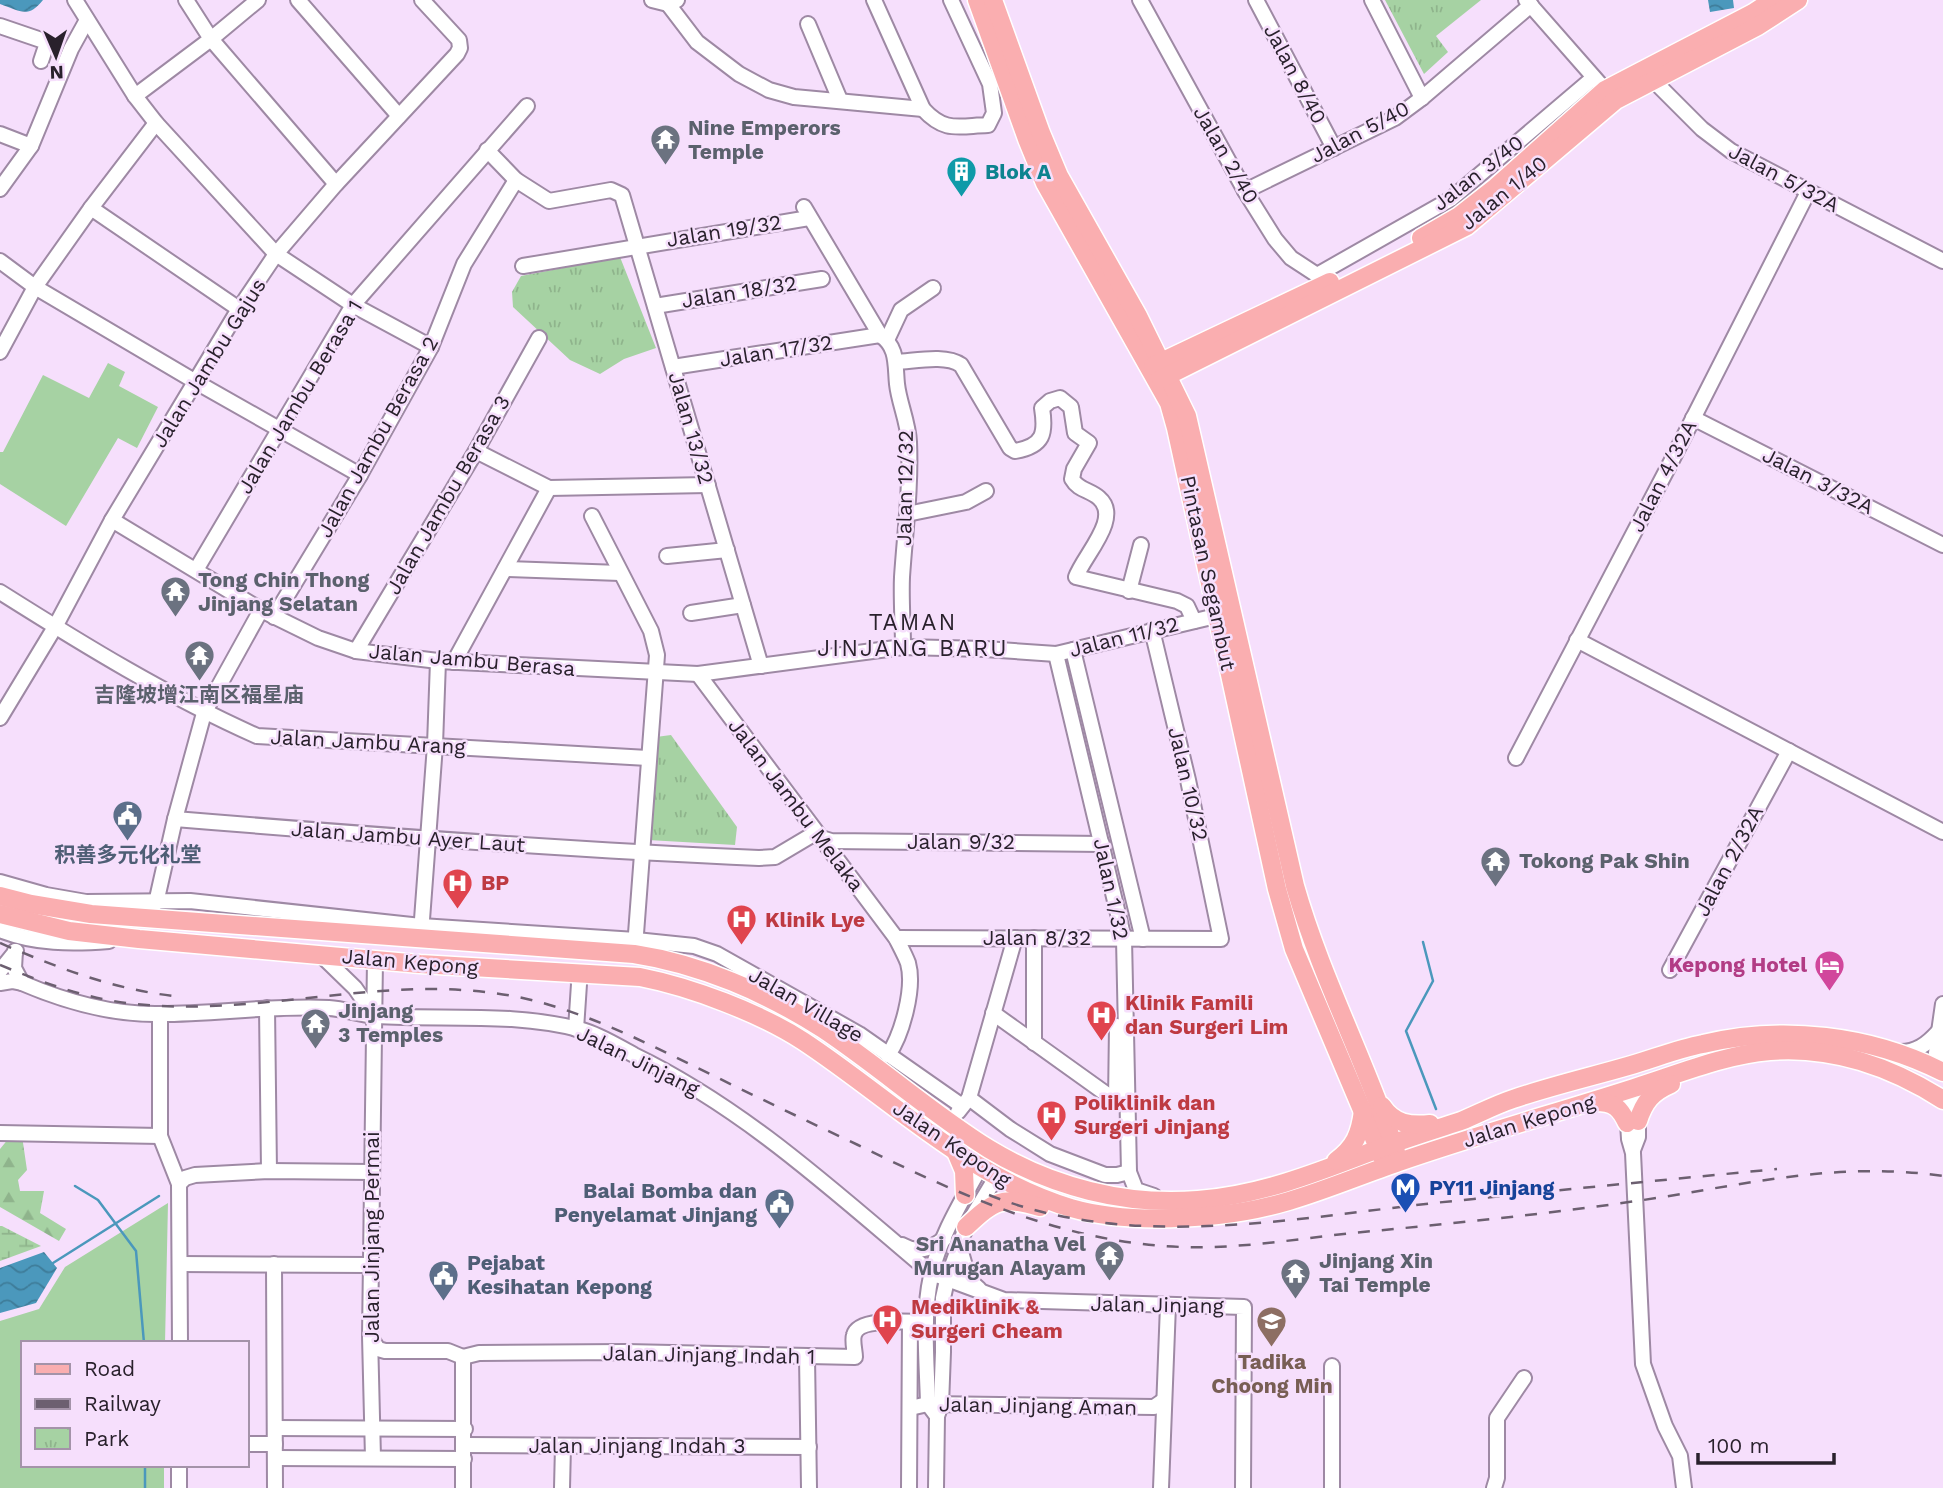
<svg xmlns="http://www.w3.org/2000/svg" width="1943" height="1488" viewBox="0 0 1943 1488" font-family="'Work Sans','Noto Sans SC',sans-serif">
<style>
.grass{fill:#a6d2a3}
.forest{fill:url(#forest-firs)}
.wetland{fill:url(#wetland-marsh)}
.park{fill:url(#park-tufts)}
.water{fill:url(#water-waves)}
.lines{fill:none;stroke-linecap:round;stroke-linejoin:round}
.stream{stroke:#4b98bc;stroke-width:2.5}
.minor-casing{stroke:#9e89a4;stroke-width:18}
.major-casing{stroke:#fff;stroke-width:21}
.minor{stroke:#fff;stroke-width:14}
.major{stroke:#faaeb0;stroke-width:18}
.rail{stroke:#6c5f70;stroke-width:2.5;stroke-dasharray:12 12;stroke-linecap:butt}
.labels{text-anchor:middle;stroke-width:5;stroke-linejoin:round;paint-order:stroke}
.street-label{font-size:21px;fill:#29212c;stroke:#f6dffc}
.worship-label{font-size:21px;font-weight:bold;fill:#5b616d;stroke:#f6dffc;text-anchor:start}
.culture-label{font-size:21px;font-weight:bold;fill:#0d838f;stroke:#f6dffc;text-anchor:start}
.service-label{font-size:21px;font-weight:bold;fill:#4e5e75;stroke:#f6dffc}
.health-label{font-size:21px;font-weight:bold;fill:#be3a42;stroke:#f6dffc;text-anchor:start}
.hotel-label{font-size:21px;font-weight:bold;fill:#b23c85;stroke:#f6dffc;text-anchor:end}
.transit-label{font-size:21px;font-weight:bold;fill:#164399;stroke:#f6dffc;text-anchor:start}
.education-label{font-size:21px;font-weight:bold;fill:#785e54;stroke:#f6dffc}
.neighbourhood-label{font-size:23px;letter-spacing:2px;fill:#29212c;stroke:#f6dffc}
</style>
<defs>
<pattern id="forest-firs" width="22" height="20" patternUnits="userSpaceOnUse" patternTransform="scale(1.75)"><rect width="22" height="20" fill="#a6d2a3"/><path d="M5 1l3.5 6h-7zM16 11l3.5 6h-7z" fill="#8fb48c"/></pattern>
<pattern id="wetland-marsh" width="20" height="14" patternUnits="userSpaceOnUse" patternTransform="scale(1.75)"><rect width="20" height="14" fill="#a6d2a3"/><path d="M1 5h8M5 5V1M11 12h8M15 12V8" fill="none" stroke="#8fb48c"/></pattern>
<pattern id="park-tufts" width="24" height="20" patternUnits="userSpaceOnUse" patternTransform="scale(1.75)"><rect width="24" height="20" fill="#a6d2a3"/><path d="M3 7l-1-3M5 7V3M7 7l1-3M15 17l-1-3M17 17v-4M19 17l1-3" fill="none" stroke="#8fb48c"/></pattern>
<pattern id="water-waves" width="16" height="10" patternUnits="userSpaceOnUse" patternTransform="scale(1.75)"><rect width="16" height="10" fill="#4b98bc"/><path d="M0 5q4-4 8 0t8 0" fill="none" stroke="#3e7c99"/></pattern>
</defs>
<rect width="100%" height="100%" fill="#f6dffc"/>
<!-- grass -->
<g class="grass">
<polygon points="108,363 125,372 119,386 158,407 137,448 118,438 66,526 0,484 0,452 3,452 43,375 89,398"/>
<polygon points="168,1203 165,1343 23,1343 23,1465 164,1465 164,1488 0,1488 0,1321 39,1309 65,1267"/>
</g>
<!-- forest -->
<polygon class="forest" points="22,1136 27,1170 18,1180 20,1191 44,1191 40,1213 66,1229 59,1241 0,1207 0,1149 9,1138"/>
<!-- wetland -->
<polygon class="wetland" points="0,1226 2,1226 41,1246 0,1261"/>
<!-- park -->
<g class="park">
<polygon points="1385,0 1481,0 1436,36 1448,52 1424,74"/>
<polygon points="620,257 656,348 624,359 600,374 570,360 513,307 512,292 521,276"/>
<polygon points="671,735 737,827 735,845 648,840 656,737"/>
</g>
<!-- water -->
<g class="water">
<path d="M0,0h43c-15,19 -23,11 -43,4z"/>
<polygon points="1708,0 1733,0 1734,8 1710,12"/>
<polygon points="44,1252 57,1268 36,1303 0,1313 0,1268"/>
</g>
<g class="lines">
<!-- stream -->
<g class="stream">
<polyline points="1423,942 1433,981 1406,1031 1436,1109"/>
<polyline points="75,1186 98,1200 136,1251 144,1343"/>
<polyline points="53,1263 159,1196"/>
<polyline points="145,1465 145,1488"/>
</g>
<defs>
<g id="minor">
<polyline points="75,0 135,96 156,123 276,254 353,305 431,347"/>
<polyline points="186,0 211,39 336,184"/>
<polyline points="298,0 399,116"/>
<polyline points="652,0 668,4 677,0"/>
<path d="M874,0l49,109c22,24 35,17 65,16l6,-12 -4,-29 -39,-84"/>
<polyline points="1140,0 1245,191 1275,239 1291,258 1317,275 1328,294"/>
<polyline points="1256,0 1334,148"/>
<polyline points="1372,0 1422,98"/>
<polyline points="1526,0 1599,83"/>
<polyline points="668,4 697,42 739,74 769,90 794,97 923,109"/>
<polyline points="808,24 840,100"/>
<polyline points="0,26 44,41 46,46 41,61"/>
<polyline points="1648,75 1702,129 1731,151 1943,261"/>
<polyline points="135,96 211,39 258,0"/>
<polyline points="0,134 31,146"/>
<polyline points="487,150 516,180 549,201 611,190 622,195 761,666"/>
<polyline points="0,189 31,146 71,49 87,20"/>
<polyline points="1245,191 1395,118 1422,98 1531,5"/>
<path d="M804,207l76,128c18,12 15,30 17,49 2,19 11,37 12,58 2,45 -4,90 -7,135 -1,23 1,47 1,70"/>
<polyline points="91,208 239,309"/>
<polyline points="0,261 35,287 196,382 360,475"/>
<polyline points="523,266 809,218"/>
<polyline points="1317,275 1451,199 1593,78"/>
<polyline points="655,306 822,279"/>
<polyline points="887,340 901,310 933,288"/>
<polyline points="0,352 35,287 91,208 156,123"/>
<path d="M897,362c18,-1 49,-8 64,3l49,83 5,3c29,-5 31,-18 27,-43l8,-7 10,-3 11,9 4,26 14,10 -15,26 -2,10c6,11 18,11 27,19 23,20 -15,57 -23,79l101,24 10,5 7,15"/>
<polyline points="673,367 880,335"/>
<polyline points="1693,418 1943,545"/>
<polyline points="476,451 549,488 708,485"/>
<polyline points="907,514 966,502 986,491"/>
<polyline points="592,516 651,631 657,655 635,947"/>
<polyline points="112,520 261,610 318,638 356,651 438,661 698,674 903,647 985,649 1056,654 1216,616"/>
<polyline points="667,556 727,550"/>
<polyline points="505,569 620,573"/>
<polyline points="196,570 353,305 527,106"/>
<polyline points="1129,591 1141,545"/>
<path d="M0,592c84,53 167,104 257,144l391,22"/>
<polyline points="691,613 743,605"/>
<polyline points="274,617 360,475 431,347 464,264 516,180"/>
<polyline points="1577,640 1943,832"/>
<polyline points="1073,650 1143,939"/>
<polyline points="356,651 476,451 539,338"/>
<polyline points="1056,654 1124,939 1129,1172 1136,1190 1154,1196"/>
<polyline points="454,662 549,488"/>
<path d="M698,674l198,264c4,8 9,17 12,25 7,25 -6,72 -20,92"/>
<polyline points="0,718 55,627 112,520 239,309 276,254 336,184 457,54 460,48 459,40 422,0"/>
<polyline points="1516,758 1672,460 1808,192"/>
<path d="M175,819c194,16 389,31 584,39l16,-1 37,-22 19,6 271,3"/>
<polyline points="0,882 46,895 86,902 190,901 421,926 636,940 694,946 717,954 859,1034 962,1106"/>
<polyline points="156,903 175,819 204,713 261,610"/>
<path d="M0,930c35,14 72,14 109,11"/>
<polyline points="421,933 435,745 438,661"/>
<polyline points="896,938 1221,939 1188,780 1152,630"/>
<polyline points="1034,938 1034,1043"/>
<polyline points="320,954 355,988 373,1014"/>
<polyline points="1670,970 1789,751"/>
<polyline points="0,971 16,951"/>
<polyline points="571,973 578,977 579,984 576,1029"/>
<polyline points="0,983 12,981 22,983 14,968 15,951"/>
<path d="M22,983c42,18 92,32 138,31 57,0 113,-9 169,-6 16,1 32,7 47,8 68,4 139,-4 206,14 18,5 35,16 52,25 112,54 203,139 297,218l73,27 240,7 -1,181"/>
<polyline points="1943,1004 1936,1053 1943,1069"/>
<polyline points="267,1008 269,1171"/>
<polyline points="993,1013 1116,1101 1121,1102"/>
<polyline points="160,1014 160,1136 179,1184 180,1343"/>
<path d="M1898,1052c18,1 29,-8 40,-20"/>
<polyline points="1626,1091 1629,1139 1633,1153 1643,1364 1665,1426 1680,1456 1684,1488"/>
<polyline points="969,1098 1010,1129 1050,1154 1105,1175 1117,1175 1129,1172"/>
<polyline points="1116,1101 1117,1026"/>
<polyline points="958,1112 969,1098 1015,938"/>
<polyline points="0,1133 160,1136"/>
<polyline points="1633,1150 1638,1137 1638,1087"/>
<polyline points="179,1184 185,1178 195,1175 269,1171 372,1172"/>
<path d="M902,1245c15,9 28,4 42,-6"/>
<polyline points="959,1245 969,1280 979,1289"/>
<polyline points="180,1264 371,1265"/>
<polyline points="274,1264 275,1488"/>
<polyline points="371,1338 378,1349 385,1351 448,1351 463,1357"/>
<path d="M463,1357l16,-4 147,-1 229,5c0,-6 -3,-16 -1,-22 4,-18 57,-13 72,-13"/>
<polyline points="463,1357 463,1488"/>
<polyline points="807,1357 809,1488"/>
<polyline points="1332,1366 1332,1488"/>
<polyline points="910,1408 928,1404 1154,1407 1164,1400"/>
<path d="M937,1416l-9,-12c-1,-42 -6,-87 3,-128 10,-46 38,-86 59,-127"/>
<polyline points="275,1428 465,1429"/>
<polyline points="247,1444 275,1444"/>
<polyline points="465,1445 809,1447"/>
<polyline points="275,1458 464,1459"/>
<polyline points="373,1458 370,1336 375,960"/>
<polyline points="179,1465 179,1488"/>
<polyline points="562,1488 563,1446"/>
<polyline points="909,1488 910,1322"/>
<polyline points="936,1488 937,1416 941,1405 943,1352 943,1298 947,1280 966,1227 1007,1159"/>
<polyline points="1161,1488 1168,1305"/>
<polyline points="1494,1488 1497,1478 1497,1418 1524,1378"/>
</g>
<g id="major">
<polyline points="977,0 1027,139 1045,183 1169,403 1176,428 1277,889 1294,949 1382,1157"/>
<path d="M993,0l48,133 18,43 79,140 49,100 108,470c26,91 71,176 101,266"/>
<polyline points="1421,238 1459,216 1496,187 1605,90 1753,13 1773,0"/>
<polyline points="1153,366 1330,282"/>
<polyline points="1161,379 1467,226 1616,100 1758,26 1798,0"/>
<path d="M0,896l31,8 60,10 543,40c66,10 133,39 189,75 57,38 108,84 166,120 63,38 136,57 209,51 65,-5 123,-29 183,-52 26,-10 53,-18 80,-27 17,-7 34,-16 52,-22 38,-13 77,-22 115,-33 25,-7 49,-17 75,-22 80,-19 167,-9 240,28"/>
<path d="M0,914l69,17 70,8 281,25 220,13c51,10 120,36 163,64 88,58 165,136 268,167 45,13 99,12 147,7 69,-7 117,-31 181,-53 78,-27 157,-49 235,-74 45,-14 89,-33 136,-37 62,-5 122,16 173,49"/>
<path d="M1596,1102c18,0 24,6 31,21"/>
<path d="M1382,1106c12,18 28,20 48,18"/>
<path d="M1638,1121c6,-19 14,-29 33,-37"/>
<polyline points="956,1152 964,1171 965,1195"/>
<path d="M1336,1161c19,-14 24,-27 27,-50"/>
<path d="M966,1227c29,-27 35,-31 74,-20"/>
</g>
</defs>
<!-- minor casing -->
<use href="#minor" class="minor-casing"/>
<!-- major casing -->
<use href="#major" class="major-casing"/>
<!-- minor -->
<use href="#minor" class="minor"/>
<!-- major -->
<use href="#major" class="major"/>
<!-- rail -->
<g class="rail">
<path d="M0,943c60,26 118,48 183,54"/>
<path d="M0,965c44,18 87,34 135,39 131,14 261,-35 392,-5 65,15 125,47 185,76 49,24 97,47 146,70 104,51 207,98 324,102 57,2 114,-8 171,-14 103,-10 207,-20 310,-36 97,-16 182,-35 280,-21"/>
<path d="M989,1195c141,56 300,24 445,8 115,-12 229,-23 343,-34"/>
</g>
</g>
<!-- icons -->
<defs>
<symbol id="temple-pin" viewBox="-11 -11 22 30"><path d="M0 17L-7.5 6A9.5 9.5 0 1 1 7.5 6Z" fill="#6b7280" stroke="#f6dffc"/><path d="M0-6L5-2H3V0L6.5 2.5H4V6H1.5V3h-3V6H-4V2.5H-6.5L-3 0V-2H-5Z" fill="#fff"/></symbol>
<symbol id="building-pin" viewBox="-11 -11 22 30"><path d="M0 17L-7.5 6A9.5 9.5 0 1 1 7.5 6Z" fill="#0f9aa8" stroke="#f6dffc"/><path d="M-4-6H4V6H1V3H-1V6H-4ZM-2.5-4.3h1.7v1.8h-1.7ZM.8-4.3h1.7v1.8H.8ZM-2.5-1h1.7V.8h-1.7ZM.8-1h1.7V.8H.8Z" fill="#fff"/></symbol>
<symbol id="civic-pin" viewBox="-11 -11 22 30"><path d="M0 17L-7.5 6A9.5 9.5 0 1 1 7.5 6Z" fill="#5c6f8a" stroke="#f6dffc"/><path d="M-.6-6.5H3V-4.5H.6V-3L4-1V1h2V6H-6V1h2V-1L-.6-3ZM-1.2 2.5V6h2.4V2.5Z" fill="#fff"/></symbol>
<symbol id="hospital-pin" viewBox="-11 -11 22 30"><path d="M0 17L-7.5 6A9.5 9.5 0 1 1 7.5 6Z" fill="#e0444e" stroke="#f6dffc"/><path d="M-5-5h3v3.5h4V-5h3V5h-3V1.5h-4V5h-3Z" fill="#fff"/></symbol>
<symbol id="hotel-pin" viewBox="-11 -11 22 30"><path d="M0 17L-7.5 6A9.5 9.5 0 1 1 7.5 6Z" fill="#d1479c" stroke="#f6dffc"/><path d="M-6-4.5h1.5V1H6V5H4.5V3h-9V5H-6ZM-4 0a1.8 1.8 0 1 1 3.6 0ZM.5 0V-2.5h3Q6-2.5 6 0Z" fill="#fff"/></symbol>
<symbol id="metro-pin" viewBox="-11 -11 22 30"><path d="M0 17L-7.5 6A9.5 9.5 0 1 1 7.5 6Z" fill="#1a4fb4" stroke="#f6dffc"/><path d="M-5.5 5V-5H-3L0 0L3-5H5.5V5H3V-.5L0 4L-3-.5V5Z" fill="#fff"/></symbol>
<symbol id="school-pin" viewBox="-11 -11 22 30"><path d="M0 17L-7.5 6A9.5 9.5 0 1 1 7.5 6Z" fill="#8d6e63" stroke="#f6dffc"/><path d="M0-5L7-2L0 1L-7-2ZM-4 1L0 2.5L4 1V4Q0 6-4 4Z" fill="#fff"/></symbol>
</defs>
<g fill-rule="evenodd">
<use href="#temple-pin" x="648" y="122" width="35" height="47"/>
<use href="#building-pin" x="944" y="154" width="35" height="47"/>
<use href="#temple-pin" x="158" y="574" width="35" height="47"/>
<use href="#temple-pin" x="182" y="638" width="35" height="47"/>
<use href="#civic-pin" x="110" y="798" width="35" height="47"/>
<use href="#temple-pin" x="1478" y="844" width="35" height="47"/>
<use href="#hospital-pin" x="440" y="866" width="35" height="47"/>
<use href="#hospital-pin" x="724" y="902" width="35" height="47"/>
<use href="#hotel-pin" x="1812" y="948" width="35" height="47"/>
<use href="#hospital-pin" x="1084" y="998" width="35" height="47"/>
<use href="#temple-pin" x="298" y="1006" width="35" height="47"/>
<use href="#hospital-pin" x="1034" y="1098" width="35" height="47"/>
<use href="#metro-pin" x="1388" y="1170" width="35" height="47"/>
<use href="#civic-pin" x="762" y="1186" width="35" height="47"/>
<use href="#temple-pin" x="1092" y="1238" width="35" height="47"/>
<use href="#temple-pin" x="1278" y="1256" width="35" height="47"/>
<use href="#civic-pin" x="426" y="1258" width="35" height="47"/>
<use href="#hospital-pin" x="870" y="1302" width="35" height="47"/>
<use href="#school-pin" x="1254" y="1304" width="35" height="47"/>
</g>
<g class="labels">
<!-- street labels -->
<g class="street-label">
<text transform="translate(1295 74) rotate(62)" y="7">Jalan 8/40</text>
<text transform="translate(1360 132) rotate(-28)" y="7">Jalan 5/40</text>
<text transform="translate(1226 155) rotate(60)" y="7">Jalan 2/40</text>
<text transform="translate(1478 173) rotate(-38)" y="7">Jalan 3/40</text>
<text transform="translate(1784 178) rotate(28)" y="7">Jalan 5/32A</text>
<text transform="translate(1504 193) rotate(-39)" y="7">Jalan 1/40</text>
<text transform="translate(724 231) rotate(-9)" y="7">Jalan 19/32</text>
<text transform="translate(739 292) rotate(-9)" y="7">Jalan 18/32</text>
<text transform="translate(776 351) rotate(-9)" y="7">Jalan 17/32</text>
<text transform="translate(209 363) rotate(-58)" y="7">Jalan Jambu Gajus</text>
<text transform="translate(300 397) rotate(-59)" y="7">Jalan Jambu Berasa 1</text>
<text transform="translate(691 428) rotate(74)" y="7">Jalan 13/32</text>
<text transform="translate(378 437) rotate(-61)" y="7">Jalan Jambu Berasa 2</text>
<text transform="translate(1663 476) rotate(-63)" y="7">Jalan 4/32A</text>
<text transform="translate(1818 481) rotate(27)" y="7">Jalan 3/32A</text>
<text transform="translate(905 488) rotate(-89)" y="7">Jalan 12/32</text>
<text transform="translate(448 495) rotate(-60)" y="7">Jalan Jambu Berasa 3</text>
<text transform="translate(1208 573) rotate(78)" y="7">Pintasan Segambut</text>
<text transform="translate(1124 637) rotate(-14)" y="7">Jalan 11/32</text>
<text transform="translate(472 660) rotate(5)" y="7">Jalan Jambu Berasa</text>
<text transform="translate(368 742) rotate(3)" y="7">Jalan Jambu Arang</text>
<text transform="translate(1188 784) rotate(77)" y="7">Jalan 10/32</text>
<text transform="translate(796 805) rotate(53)" y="7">Jalan Jambu Melaka</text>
<text transform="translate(408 837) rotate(4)" y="7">Jalan Jambu Ayer Laut</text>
<text x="961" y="849">Jalan 9/32</text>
<text transform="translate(1729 861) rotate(-62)" y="7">Jalan 2/32A</text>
<text transform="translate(1111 889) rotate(78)" y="7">Jalan 1/32</text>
<text x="1037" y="945">Jalan 8/32</text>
<text transform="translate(410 962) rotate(5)" y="7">Jalan Kepong</text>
<text transform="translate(806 1005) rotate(30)" y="7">Jalan Village</text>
<text transform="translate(638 1061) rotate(26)" y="7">Jalan Jinjang</text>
<text transform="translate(1529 1121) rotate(-17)" y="7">Jalan Kepong</text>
<text transform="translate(952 1144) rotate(34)" y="7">Jalan Kepong</text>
<text transform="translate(372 1237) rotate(-90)" y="7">Jalan Jinjang Permai</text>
<text transform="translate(1157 1305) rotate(1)" y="7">Jalan Jinjang</text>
<text transform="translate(709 1355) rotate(1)" y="7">Jalan Jinjang Indah 1</text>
<text transform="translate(1038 1406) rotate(1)" y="7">Jalan Jinjang Aman</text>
<text x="637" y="1453">Jalan Jinjang Indah 3</text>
</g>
<!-- worship labels -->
<g class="worship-label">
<text x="688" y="135">Nine Emperors<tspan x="688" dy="24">Temple</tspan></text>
<text x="198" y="587">Tong Chin Thong<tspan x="198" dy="24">Jinjang Selatan</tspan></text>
<text x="199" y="702" text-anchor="middle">吉隆坡增江南区福星庙</text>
<text x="1519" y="868">Tokong Pak Shin</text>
<text x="338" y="1018">Jinjang<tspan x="338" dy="24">3 Temples</tspan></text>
<text x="1086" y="1251" text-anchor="end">Sri Ananatha Vel<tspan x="1086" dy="24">Murugan Alayam</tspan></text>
<text x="1319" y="1268">Jinjang Xin<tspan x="1319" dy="24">Tai Temple</tspan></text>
</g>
<!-- culture labels -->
<g class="culture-label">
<text x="985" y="179">Blok A</text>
</g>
<!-- service labels -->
<g class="service-label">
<text x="128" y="862">积善多元化礼堂</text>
<text x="757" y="1198" text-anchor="end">Balai Bomba dan<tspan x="757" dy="24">Penyelamat Jinjang</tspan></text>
<text x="467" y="1270" text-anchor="start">Pejabat<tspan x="467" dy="24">Kesihatan Kepong</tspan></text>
</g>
<!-- health labels -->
<g class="health-label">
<text x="481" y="890">BP</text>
<text x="765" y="927">Klinik Lye</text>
<text x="1125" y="1010">Klinik Famili<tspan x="1125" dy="24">dan Surgeri Lim</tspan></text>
<text x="1074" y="1110">Poliklinik dan<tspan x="1074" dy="24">Surgeri Jinjang</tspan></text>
<text x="911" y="1314">Mediklinik &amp;<tspan x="911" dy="24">Surgeri Cheam</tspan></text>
</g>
<!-- hotel labels -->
<g class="hotel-label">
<text x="1807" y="972">Kepong Hotel</text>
</g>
<!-- transit labels -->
<g class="transit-label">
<text x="1429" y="1195">PY11 Jinjang</text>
</g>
<!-- education labels -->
<g class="education-label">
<text x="1272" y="1369">Tadika<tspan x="1272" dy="24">Choong Min</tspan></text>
</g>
<!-- neighbourhood labels -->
<g class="neighbourhood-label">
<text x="913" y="630">TAMAN<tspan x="913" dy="26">JINJANG BARU</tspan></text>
</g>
</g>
<!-- legend -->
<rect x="21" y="1341" width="228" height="126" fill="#f6dffc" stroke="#a493a9" stroke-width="2"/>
<rect x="35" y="1364" width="35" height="10" fill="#faaeb0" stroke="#a493a9" stroke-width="2"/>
<text x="84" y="1376" font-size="21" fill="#29212c">Road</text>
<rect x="35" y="1399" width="35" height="10" fill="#6c5f70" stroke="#a493a9" stroke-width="2"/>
<text x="84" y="1411" font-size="21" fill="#29212c">Railway</text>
<rect x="35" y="1428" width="35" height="21" fill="url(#park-tufts)" stroke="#a493a9" stroke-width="2"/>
<text x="84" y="1446" font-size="21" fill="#29212c">Park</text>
<!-- north arrow -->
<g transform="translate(56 56) rotate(178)" stroke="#f6dffc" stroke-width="5" paint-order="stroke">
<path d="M0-5L12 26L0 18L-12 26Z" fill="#29212c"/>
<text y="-10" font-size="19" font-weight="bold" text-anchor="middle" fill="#29212c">N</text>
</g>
<!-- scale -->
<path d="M1698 1453v10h136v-10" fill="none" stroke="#29212c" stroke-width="3.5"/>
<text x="1708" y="1453" font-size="21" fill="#29212c" stroke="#f6dffc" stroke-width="5" paint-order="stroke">100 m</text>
</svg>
